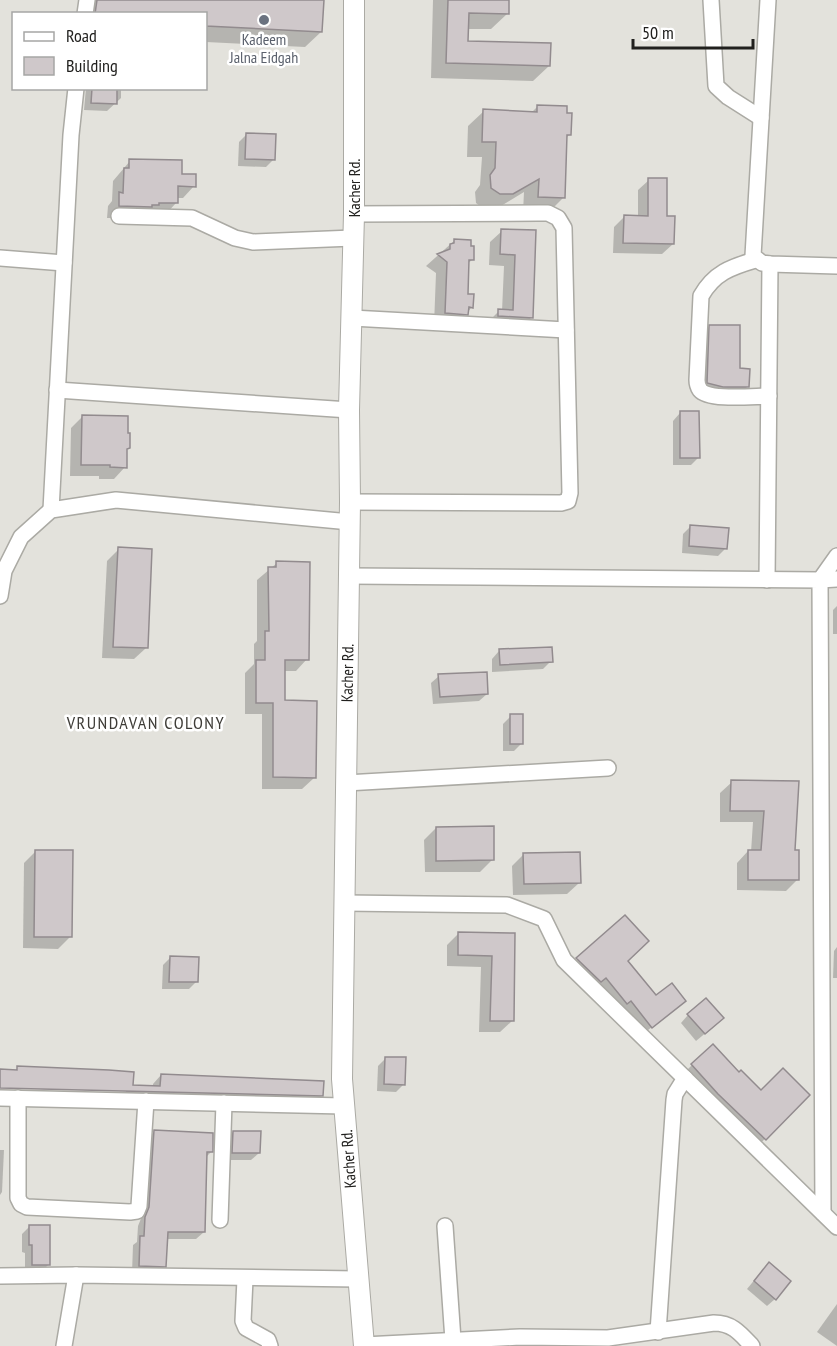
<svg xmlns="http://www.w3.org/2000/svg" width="837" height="1346" viewBox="0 0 837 1346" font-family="'PT Sans Narrow',sans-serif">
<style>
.shadow{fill:#0003}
.building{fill:#cfc8ca;stroke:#928b8e;stroke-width:1.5}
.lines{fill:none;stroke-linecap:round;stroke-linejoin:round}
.minor-casing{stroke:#abaaa4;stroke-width:18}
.major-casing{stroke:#abaaa4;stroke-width:22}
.minor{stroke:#fff;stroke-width:15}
.major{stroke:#fff;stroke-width:20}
.worship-dot{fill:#6b7280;stroke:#fff;stroke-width:2}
.labels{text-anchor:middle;stroke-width:5;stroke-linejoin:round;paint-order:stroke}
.worship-label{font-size:16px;fill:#5b616d;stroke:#fff}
.street-label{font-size:16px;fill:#21201e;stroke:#fff}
.neighbourhood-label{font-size:18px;letter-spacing:1.5px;fill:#3e3c37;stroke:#fff}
</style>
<rect width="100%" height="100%" fill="#e3e2dc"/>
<!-- shadow -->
<g class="shadow">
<polygon points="83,0 322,0 321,32 305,47 206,42 206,14 82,14"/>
<polygon points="433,0 507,0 507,14 491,29 467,29 466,42 549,66 533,81 431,78"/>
<polygon points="86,88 121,88 121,98 107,111 84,110"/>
<polygon points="538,106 570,134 566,138 564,197 548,213 523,212 524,192 496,209 484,209 476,203 475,192 480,185 482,157 467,157 468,126 484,111 531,113"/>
<polygon points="247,134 274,159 266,167 238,166 239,142"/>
<polygon points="130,161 194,186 183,198 177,198 176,203 165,215 139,218 107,218 108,206 112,201 113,181"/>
<polygon points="649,180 665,218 673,244 662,254 613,253 614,227 624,217 638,217 638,190"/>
<polygon points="502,231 535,232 531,318 519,329 487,323 499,311 502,311 504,266 489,265 490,242"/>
<polygon points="454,241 472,260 467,264 467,296 472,307 455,326 434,325 436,273 426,266"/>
<polygon points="710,326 748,386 740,394 700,391 702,334"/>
<polygon points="680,413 699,457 691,465 673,465 673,421"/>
<polygon points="83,416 129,448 126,450 125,467 114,479 99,479 99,476 70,476 71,428"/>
<polygon points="691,526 726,548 718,556 682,553 683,534"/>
<polygon points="119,549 146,648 134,659 102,658 107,561"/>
<polygon points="277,563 307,659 296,671 284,671 284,702 314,778 302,789 262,789 262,714 245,714 245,673 254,664 254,644 257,641 257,580"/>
<polygon points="837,606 837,634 833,634 833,610"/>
<polygon points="499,651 551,661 543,669 492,672 492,659"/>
<polygon points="439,676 487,694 479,701 433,704 431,683"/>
<polygon points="511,716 522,743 514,751 503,751 503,724"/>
<polygon points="732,782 797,783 794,852 797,880 786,891 737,890 737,863 748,851 751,852 753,822 720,822 720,793"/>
<polygon points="436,828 492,860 480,872 425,872 424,840"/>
<polygon points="36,851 70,937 58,949 23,948 24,863"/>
<polygon points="524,854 579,883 567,894 513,895 512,866"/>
<polygon points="625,917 626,962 656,997 676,1008 643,1034 570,967"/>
<polygon points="459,933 514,934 512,1021 500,1032 479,1032 481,967 447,966 447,945"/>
<polygon points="837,947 837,978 833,978 834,951"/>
<polygon points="170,958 196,982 189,989 162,989 163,965"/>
<polygon points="688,1015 714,1026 696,1041 681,1023"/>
<polygon points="386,1058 404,1084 396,1092 377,1091 378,1066"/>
<polygon points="692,1065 739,1074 761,1092 808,1095 755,1149 682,1075"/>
<polygon points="18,1068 132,1086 153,1087 153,1084 161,1075 322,1095 313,1104 0,1096 0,1090 126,1093 126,1090 0,1087 0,1071 15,1071"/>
<polygon points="154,1132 211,1152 206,1157 204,1232 196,1239 166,1239 165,1266 157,1274 132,1273 133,1245 137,1242 138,1226 142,1216 147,1140"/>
<polygon points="233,1132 259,1153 251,1160 225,1160 226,1140"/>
<polygon points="0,1150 4,1150 2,1192 0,1195"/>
<polygon points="29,1227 48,1265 41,1272 25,1272 25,1253 22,1252 22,1234"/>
<polygon points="761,1272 775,1299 767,1306 747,1289"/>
<polygon points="837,1304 837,1346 817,1332"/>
</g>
<!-- building -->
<g class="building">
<polygon points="97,0 324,0 322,32 206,26 206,14 95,14"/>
<polygon points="448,0 509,0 509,14 469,13 468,41 551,43 550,66 446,63"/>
<polygon points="92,88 117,88 117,104 91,103"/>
<polygon points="537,105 567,106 567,113 572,113 571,135 567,135 565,198 538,197 539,179 513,194 500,194 491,188 490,175 495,168 496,142 482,142 483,109 537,112"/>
<polygon points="246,133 276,134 275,160 245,159"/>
<polygon points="129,159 182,160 182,174 196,174 196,187 178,186 178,203 159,203 159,205 152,205 152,207 119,206 119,192 123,193 124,168 129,168"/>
<polygon points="648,178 667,178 667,216 675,216 674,244 623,243 624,215 648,216"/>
<polygon points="501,229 536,230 533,318 498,316 498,309 513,310 515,255 500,254"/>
<polygon points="454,239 471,240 471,246 474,246 474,260 469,260 468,294 474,294 473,308 469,307 468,315 445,313 447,262 437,254 450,249 450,244 454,243"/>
<polygon points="709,325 740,325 740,368 750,369 749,387 723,387 707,383"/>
<polygon points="680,411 699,411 700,458 680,458"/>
<polygon points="82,415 128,416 128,433 130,433 130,448 127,449 127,468 110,467 110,465 81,465"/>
<polygon points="690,525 729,528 727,549 689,546"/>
<polygon points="118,547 152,549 148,648 113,647"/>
<polygon points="276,561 310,562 309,660 285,660 285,700 317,701 316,778 273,777 273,703 256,703 256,660 265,660 265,631 269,631 268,567 276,567"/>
<polygon points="552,647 553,662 500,665 499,649"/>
<polygon points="487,672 488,694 440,697 438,674"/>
<rect x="510" y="714" width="13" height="30"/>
<polygon points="731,780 799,781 795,850 799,850 799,880 748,880 748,850 761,850 764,811 730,811"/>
<polygon points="494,826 494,860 436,861 436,827"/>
<polygon points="35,850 73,850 72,937 34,937"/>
<polygon points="580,852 581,883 524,884 523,853"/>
<polygon points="625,915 649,941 628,961 656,995 672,983 686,1001 652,1028 631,1001 627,1004 606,978 601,982 576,958"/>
<polygon points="458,932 515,933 514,1021 490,1021 492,956 458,955"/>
<polygon points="170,956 199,957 198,982 169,982"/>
<polygon points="706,998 724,1018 705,1034 687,1014"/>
<polygon points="713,1044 739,1072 741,1070 761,1090 783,1068 810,1095 766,1140 718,1094 691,1064"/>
<polygon points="385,1057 406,1057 405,1085 384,1084"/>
<polygon points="17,1066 109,1070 134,1072 133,1085 160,1086 161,1074 324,1081 323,1096 0,1088 0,1069 17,1070"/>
<polygon points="154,1130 213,1133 213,1152 207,1152 205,1232 168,1232 166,1267 139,1266 140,1236 144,1236 145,1217 149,1207"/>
<polygon points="233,1131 261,1131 260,1153 232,1153"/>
<polygon points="29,1225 50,1225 50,1265 32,1265 32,1245 29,1245"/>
<polygon points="769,1262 791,1281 776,1300 754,1281"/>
</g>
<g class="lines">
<defs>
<g id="minor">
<polyline points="711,0 716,86 728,97 761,118"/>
<polyline points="768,0 753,256 762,263 770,264 837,266"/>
<polyline points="85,14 87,0"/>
<polyline points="119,216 192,218 235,238 253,242 353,238"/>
<polyline points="0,258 64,263"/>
<path d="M755,260c-24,7 -41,13 -54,36l-4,84c0,4 1,7 3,10 9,11 54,6 69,6"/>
<polyline points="352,318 566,330"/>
<polyline points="57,390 349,410"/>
<polyline points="350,502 561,503 568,501 570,493 564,228 558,218 548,213 538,213 354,214"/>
<polyline points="51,510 71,135 76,88"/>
<polyline points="837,556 820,580 837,579"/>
<polyline points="349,576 820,580 823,1213"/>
<polyline points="767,580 770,264"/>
<polyline points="0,596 4,571 21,537 51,510 116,500 350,522"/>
<polyline points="346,783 608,768"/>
<polyline points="344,903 507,905 544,919 564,960 837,1227"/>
<polyline points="0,1098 344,1106"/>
<polyline points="18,1098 18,1198 21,1204 27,1207 130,1212 137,1211 139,1206 146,1101"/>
<polyline points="220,1220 224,1103"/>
<polyline points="445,1226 453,1340"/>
<polyline points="0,1276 76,1275 357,1279"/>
<polyline points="245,1279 243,1321 246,1328 268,1340 270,1346"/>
<polyline points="658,1332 674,1100 675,1094 685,1078"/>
<path d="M364,1345l156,-8 88,1 106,-15c18,0 26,10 38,23"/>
<polyline points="64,1346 76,1275"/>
</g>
<polyline id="major" points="354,0 354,214 349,410 350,502 342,1079 364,1346"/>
</defs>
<!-- minor casing -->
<use href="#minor" class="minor-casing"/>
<!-- major casing -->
<use href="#major" class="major-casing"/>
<!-- minor -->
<use href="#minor" class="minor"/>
<!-- major -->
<use href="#major" class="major"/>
</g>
<!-- markers -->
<circle class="worship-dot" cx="264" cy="20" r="6"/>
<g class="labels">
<!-- worship labels -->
<g class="worship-label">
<text x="264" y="45">Kadeem<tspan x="264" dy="18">Jalna Eidgah</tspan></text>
</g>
<!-- street labels -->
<g class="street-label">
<text transform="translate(354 188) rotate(-90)" y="6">Kacher Rd.</text>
<text transform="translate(347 673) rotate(-89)" y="6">Kacher Rd.</text>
<text transform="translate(348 1159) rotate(-94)" y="6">Kacher Rd.</text>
</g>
<!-- neighbourhood labels -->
<g class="neighbourhood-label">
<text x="146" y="729">VRUNDAVAN COLONY</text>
</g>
</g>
<!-- legend -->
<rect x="12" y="12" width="195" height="78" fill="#ffffff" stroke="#a6a6a5" stroke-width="1.5"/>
<rect x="24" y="32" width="30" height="9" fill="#ffffff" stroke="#a6a6a5" stroke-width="1.5"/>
<text x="66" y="42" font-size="18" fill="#21201e">Road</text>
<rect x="24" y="57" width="30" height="18" fill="#cfc8ca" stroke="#a6a6a5" stroke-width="1.5"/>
<text x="66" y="72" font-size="18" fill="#21201e">Building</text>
<!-- scale -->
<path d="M633 39v9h120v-9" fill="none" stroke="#21201e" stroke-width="3"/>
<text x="642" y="39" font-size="18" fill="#21201e" stroke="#ffffff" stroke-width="4.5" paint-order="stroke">50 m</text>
</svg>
